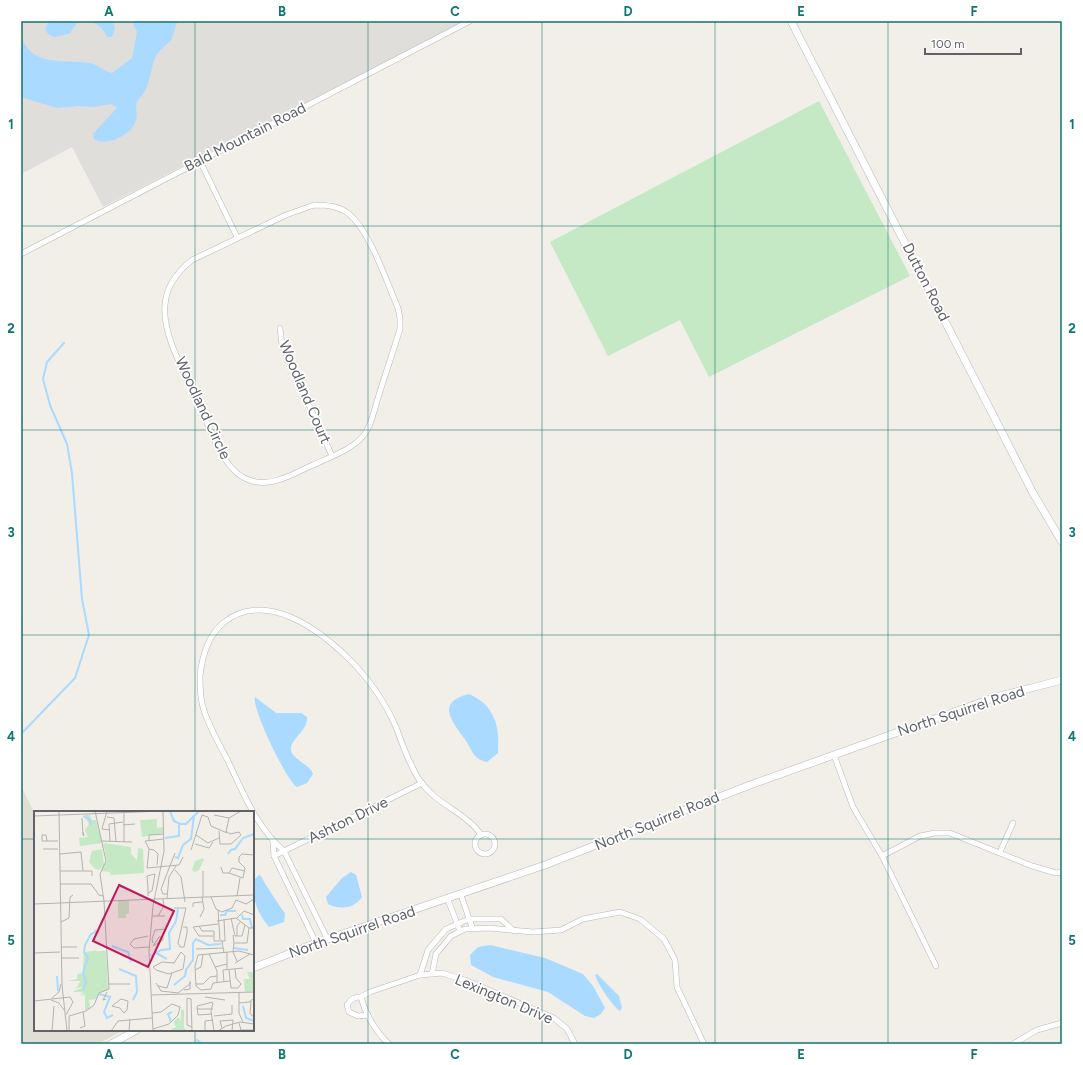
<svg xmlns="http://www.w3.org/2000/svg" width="1083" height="1065" viewBox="0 0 1083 1065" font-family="Figtree,sans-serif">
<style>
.industrial{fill:#e0deda}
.education{fill:#e1ded6}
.green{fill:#c5e8c5}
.water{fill:#aadaff}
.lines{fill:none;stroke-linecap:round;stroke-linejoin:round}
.stream{stroke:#aadaff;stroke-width:2}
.street-casing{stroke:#b5b8bc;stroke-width:6}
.secondary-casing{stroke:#b6babf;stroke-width:8}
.street{stroke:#fff;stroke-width:5}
.secondary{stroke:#fff;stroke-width:7}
.grid{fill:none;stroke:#0f766e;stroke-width:1;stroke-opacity:0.55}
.labels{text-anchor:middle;stroke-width:3.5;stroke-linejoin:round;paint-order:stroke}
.street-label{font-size:15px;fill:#5f6368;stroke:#fff}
.inset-river{fill:none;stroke:#aadaff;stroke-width:2}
.inset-road{fill:none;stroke:#b3b3b1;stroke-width:1}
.view{fill:#c2185b;fill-opacity:0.15;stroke:#c2185b;stroke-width:2}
.inset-edge{fill:none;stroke:#5f6368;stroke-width:2}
.neatline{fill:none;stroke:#0f766e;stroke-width:1.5}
.grid-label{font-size:13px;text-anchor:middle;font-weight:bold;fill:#0f766e}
</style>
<rect width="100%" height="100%" fill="#f1efe8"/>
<!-- industrial -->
<polygon class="industrial" points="21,21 466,21 103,207 72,147 21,174"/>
<!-- education -->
<polygon class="education" points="21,786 35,814 35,1030 124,1030 98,1044 21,1044"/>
<!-- green -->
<polygon class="green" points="819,101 910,276 709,377 680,320 608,356 550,242"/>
<!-- water -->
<g class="water">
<polygon points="49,21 85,21 77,23 69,34 54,37 48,34 45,29"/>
<path d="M85,21h28l2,8 -3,8h-5c-5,-11 -10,-14 -22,-16z"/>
<path d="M132,21h44l1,2c-2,5 -4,14 -6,17 -5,6 -11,9 -15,16 -7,15 -5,33 -19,45 -2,6 1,13 -1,19 -3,14 -30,28 -42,19l-1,-5 23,-25v-2l-5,-3 -17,3 -15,-1 -22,2 -36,-11v-63c8,34 44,25 69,29 7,1 13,8 22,10l20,-15 5,-26z"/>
<path d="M469,694c26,11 31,33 29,59l-11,9c-15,-3 -15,-14 -23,-24 -13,-18 -28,-36 5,-44z"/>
<path d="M255,697l21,16h25l6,4c0,13 -9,16 -15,27 -7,14 18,19 21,30l-6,9 -10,4c-10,-5 -46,-80 -42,-90z"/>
<path d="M351,872l5,3 6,22c-8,12 -23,13 -34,7l-2,-7 16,-19z"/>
<path d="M259,875l2,1c2,5 21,34 24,37l-1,9 -15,5c-12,-15 -16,-26 -16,-46z"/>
<polygon points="490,945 545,958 583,974 593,986 605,1008 601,1014 594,1018 585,1016 548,992 493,977 471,965 470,955 478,947"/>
<path d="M597,974l22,22 3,12 -2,3c-8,-5 -22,-27 -25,-36z"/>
</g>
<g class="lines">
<!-- stream -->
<g class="stream">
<polyline points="21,734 75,678 89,635 82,599 72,473 67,444 50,405 43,379 47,362 64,343"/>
<polyline points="197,1040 202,1044"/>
</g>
<defs>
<g id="street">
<polyline points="200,161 237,237"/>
<path d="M314,205c13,0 25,1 35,9 21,17 38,69 49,94l2,10v11c-7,23 -15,46 -22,69 -4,12 -6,27 -14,37 -12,15 -34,22 -51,30 -18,8 -40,22 -61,16 -11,-3 -21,-12 -27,-22 -11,-16 -18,-37 -26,-55 -12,-27 -37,-68 -34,-99 1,-18 12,-33 27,-45l94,-45z"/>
<polyline points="21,254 470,21"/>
<polyline points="280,328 282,345 332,456"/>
<polyline points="834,755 853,807 882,856 936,966"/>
<circle cx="485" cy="844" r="10"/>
<polyline points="273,842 274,856 316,943"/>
<polyline points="1000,852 1013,823"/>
<polyline points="274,856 422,783"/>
<polyline points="882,856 920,836 935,833 950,833 1032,866 1056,873 1062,872"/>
<polyline points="461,895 472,927"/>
<polyline points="448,900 460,931"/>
<path d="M328,940l-44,-89c-28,-24 -41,-59 -57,-92 -9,-17 -19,-34 -24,-52 -3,-9 -3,-20 -3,-31 2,-19 8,-40 23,-53 42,-34 96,6 127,37 19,19 35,42 46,67 7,19 13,37 24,54 17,24 47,32 61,54"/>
<polyline points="432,974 436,954 451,936 465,929 489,928 533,932 561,930 583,919 620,912 640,919 664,939 675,960 677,987 704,1044"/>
<polyline points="420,975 428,950 446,929 469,919 501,919 514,931"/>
<path d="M361,997c-7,0 -10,2 -14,8l2,7 9,4 10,-1"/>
<path d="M389,1044c-13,-12 -24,-30 -28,-47l9,-5 50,-17 22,-2 23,7 89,38 13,11 8,15"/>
<polyline points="1013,1044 1037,1030 1062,1023"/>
</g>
<g id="secondary">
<polyline points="791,21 1033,493 1062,542"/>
<polyline points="253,968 316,943 545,865 750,785 996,697 1062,680"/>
<polyline points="111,1044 137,1030"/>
</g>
</defs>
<!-- street casing -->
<use href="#street" class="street-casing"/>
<!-- secondary casing -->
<use href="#secondary" class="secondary-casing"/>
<!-- street -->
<use href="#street" class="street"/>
<!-- secondary -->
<use href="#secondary" class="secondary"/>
</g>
<!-- grid -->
<path class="grid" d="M195,21v791M368,21v1023M542,21v1023M715,21v1023M888,21v1023M21,226h1041M21,430h1041M21,635h1041M21,839h14M253,839h809M195,1030v14"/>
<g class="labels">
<!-- street labels -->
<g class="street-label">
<text transform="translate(245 137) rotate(-27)" y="5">Bald Mountain Road</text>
<text transform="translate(926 282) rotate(63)" y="5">Dutton Road</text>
<text transform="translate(305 392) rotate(67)" y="5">Woodland Court</text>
<text transform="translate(203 408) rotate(65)" y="5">Woodland Circle</text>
<text transform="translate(961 711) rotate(-18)" y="5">North Squirrel Road</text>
<text transform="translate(348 820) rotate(-26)" y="5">Ashton Drive</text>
<text transform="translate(657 821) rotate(-22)" y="5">North Squirrel Road</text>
<text transform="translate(352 932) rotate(-19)" y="5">North Squirrel Road</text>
<text transform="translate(504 999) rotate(23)" y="5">Lexington Drive</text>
</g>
</g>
<!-- overview -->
<g transform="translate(34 811)">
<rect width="220" height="220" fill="#f1efe8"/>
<path d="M56,3l1,6h5l6,23 -22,3 -1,-8 9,-1 -3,-7 4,-6 -5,-9zM123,8v9l6,-1v6l-21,4 -2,-17zM69,32l28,4v7l6,6 1,-12 5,1 1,24 -33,2 -1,-3 -9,-1 6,-10zM68,38l2,16 -5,5 -4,-1 -6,-7 3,-11zM169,47l1,1 -5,11 -4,2 -3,-2 3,-9zM95,89v13l-3,1v4h-8v-17zM50,136l1,5 9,-1 3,-3 -2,3h11l2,39 -8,2 -4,7 -7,1 1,8 -5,3v-17l-3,4 2,-5 -5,3 4,-4h-11l12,-5 -10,1 4,-2 2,-5h-13l10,-2v-5l6,-1zM213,161h6l1,19 -9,1 -1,-13h6zM147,199h3v18l5,3h-16l-2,-2 5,-2 -2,-5 4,-5 3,4z" fill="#c5e8c5"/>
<path class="inset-river" d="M136,0l4,10 6,3h6l13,-13M49,5l7,4 1,5M131,27l14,-2v-11M194,43l3,-4 4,-1 8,-11 11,-4M141,46l3,1 5,-13 8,-6 3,-23M186,104h5l2,-4h9M208,104l1,4h7l2,9M78,135l16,6 3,10M200,137l14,2M122,142l11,6M117,145l10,-6 9,-1 -1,-16 7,-12 2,-12M85,158l17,7 1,16 -4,8M23,165l1,15M140,174l11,-9 1,-6 7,-10v-17l3,-4 12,6 13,-1M49,179l3,-8 -3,-9 5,-16 -4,-4 1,-8 6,-11 5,-2 -1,-2M65,183l11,3 -6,15 3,6 6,-3M209,195l3,12 8,3M137,211l-3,-8 4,-2"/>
<path class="inset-road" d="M25,0l3,174 5,46M73,0l-5,18 8,1M90,2v29M168,4l6,2 3,9 16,7M180,4l15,3M0,5l130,-5M73,6l7,1 2,24M48,7l1,17 1,1 -1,-4M195,7l12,-7M89,14l12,-1M185,20l1,13h11l10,-9 -2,-3 -9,2 -4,-3M192,21l3,-14M162,24l12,8 11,-5M130,28l-19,2 4,8 -2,19 32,-3 4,-8M115,29v-5l15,-1M13,30l-1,-6h-4v6h16M67,30l31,1M76,31l-1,-18 14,-2M161,33l14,4 4,-6M9,38h15M115,38l5,1 4,4 -1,11M157,39l11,-35M26,43l21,-2 2,19M187,56l2,6h6M141,59l6,7 4,25M26,60h32v5M195,62l14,5 2,-10 -6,-6v-5l3,-3 12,1M195,62l3,-5 13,3M26,73h31l8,11 4,1M114,82l4,-2 3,-17 -8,2v1l1,11v8M133,83h-4l-2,-5 14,-36M203,85l3,-18M169,86v-26M177,86l5,12 6,3 10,-4 4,-8 10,4 8,-5M133,87l2,-21 7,-11M26,92l194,-8M0,93l26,-1M159,96v-4l9,-1M140,97h12l-8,35 2,4h4l3,-14v-6h-4M184,99l2,30M118,105h13M124,105l6,-10 -1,-7M166,106l4,-8 -2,-12M197,107l4,18h7l3,-11M203,107l7,-7 10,4M183,110l19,-3 13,10h5M27,111l8,-4 1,-21 3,-2M165,115l3,5h12v10h11l-1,-22M199,124l1,8h13l2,-15M114,125l-14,3 -4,5 4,4 15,-1M180,125h-15l-6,-9 25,-3M203,125v-10l4,-5M125,126h4v3l-10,6zM188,130l2,12M119,132l-1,-4 3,-9 11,-1M200,132l-1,9 4,9M27,136h16M162,138l27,-1M147,141l4,4 -2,13 -14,5 -13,-4 -3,-3 9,-5 12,1zM193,141v17M0,142l26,-1M175,143l8,17v11M164,144l41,-4 15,4M164,144l-3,11 1,20 5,4M27,147h18M201,152l15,-9M181,156l12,-3M161,159l6,-3 2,-13M195,159l2,18h7l3,-4 -5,-6 -1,-9M190,171l-1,-12 20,-2M122,172l5,8 17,2 13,-10M74,173h22M162,173h7l7,-7 7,-1M124,175l9,2 5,-15M150,179l6,-1v-8M167,179l10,-1 2,-6 17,-2M205,181v21l4,9M117,184l103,-3M171,186l20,3M18,187l7,-6 2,-8M153,187l4,1 1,32M153,187v27l5,2M72,188l-3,1 4,-8M87,188l7,2 -1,9 -3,3 -4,-5 -8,-2zM17,189l8,3 5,7M0,190l36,-4 3,5 -7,13M217,190l-1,13 4,3M179,192l-2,8 3,20M205,192l10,-1 5,-4M163,198h16M118,202l9,-1 11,-8 8,3 -2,8 -9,9 -16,5M178,203l-14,1 -1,-9 16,-4M180,205l18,-2v-9M205,212l2,7h13M46,217l5,-2 -2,-14M188,217l-2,-7 13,-1 -1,11M18,220l2,-25M35,220v-15l17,-5 8,-6 5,-12 10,-4 -5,-88 -4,-27 6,-13 -11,-50M77,220l7,-10 34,-3M95,220l1,-12M119,220l-4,-80 4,-45 11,-55 -1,-40M171,220v-10l8,-1M184,220l8,-5 14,-4 14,2"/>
<path class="view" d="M85,74l55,26 -26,56 -55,-26z"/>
<rect width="220" height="220" class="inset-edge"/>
</g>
<!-- border -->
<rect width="1083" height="1065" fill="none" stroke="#ffffff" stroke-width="44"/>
<!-- scale -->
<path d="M925 48v6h96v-6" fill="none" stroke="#5f6368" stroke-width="2"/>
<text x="931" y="48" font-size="12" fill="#5f6368" stroke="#ffffff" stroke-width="3" paint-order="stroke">100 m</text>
<rect x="22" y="22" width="1039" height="1021" class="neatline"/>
<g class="grid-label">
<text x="109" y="16">A</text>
<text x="282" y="16">B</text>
<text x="455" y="16">C</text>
<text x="628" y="16">D</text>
<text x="801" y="16">E</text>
<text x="974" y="16">F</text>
<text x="11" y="129">1</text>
<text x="1072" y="129">1</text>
<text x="11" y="333">2</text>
<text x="1072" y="333">2</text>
<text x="11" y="537">3</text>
<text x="1072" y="537">3</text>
<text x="11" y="741">4</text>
<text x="1072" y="741">4</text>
<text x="11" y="945">5</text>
<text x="1072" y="945">5</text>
<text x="109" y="1059">A</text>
<text x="282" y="1059">B</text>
<text x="455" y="1059">C</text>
<text x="628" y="1059">D</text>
<text x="801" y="1059">E</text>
<text x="974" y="1059">F</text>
</g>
</svg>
